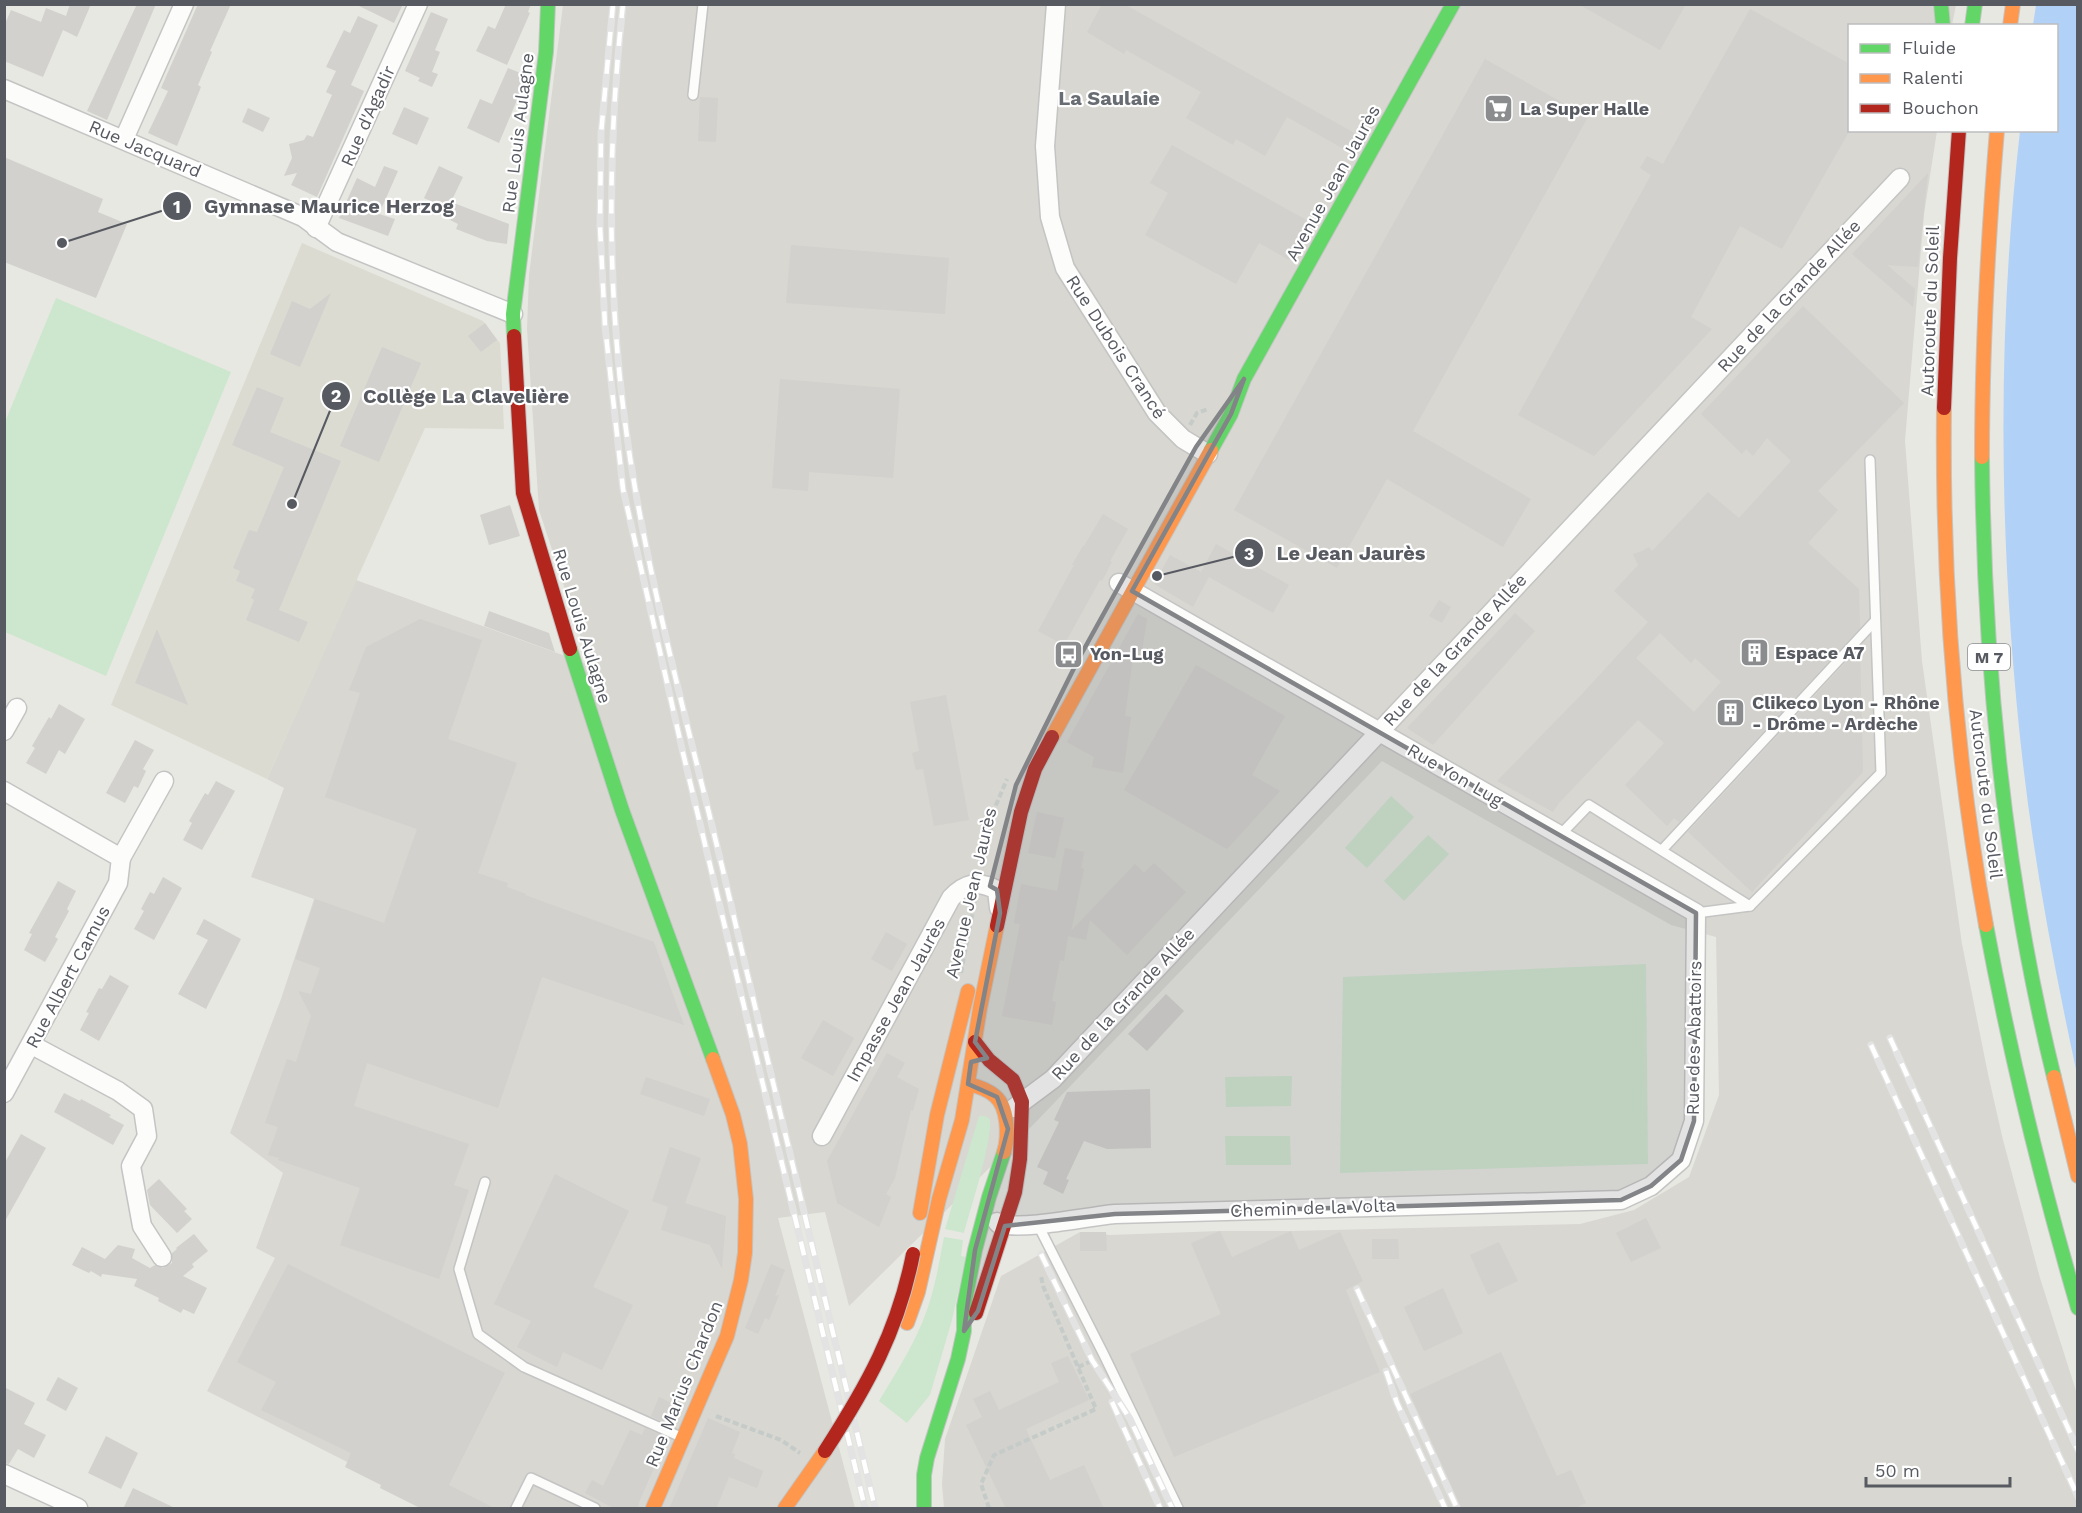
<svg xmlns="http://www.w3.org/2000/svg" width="2082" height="1513" viewBox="0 0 2082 1513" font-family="'Work Sans',sans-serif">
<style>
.industrial{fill:#d8d7d1}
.education{fill:#dbdbd1}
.green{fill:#cde7ce}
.water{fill:#b2d1f6}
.building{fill:#d2d1cd;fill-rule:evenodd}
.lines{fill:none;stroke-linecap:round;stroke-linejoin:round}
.lane-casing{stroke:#c4c4c4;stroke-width:12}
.street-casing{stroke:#c4c4c4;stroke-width:21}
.fast-casing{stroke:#c4c5c4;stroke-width:16}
.slow-casing{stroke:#c4c5c4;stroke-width:16}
.jam-casing{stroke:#c4c5c4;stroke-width:16}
.path{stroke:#c5cbc9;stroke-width:4;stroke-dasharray:6 3;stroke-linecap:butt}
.lane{stroke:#fcfcfb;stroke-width:9}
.street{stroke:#fcfcfb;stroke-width:18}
.fast{stroke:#63d668;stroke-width:14}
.slow{stroke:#ff974d;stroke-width:14}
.jam{stroke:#b3261e;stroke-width:14}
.rail-casing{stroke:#e2e3e2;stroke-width:7}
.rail{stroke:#fff;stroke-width:4.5;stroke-dasharray:14;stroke-linecap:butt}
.jam-bridge-casing{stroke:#c4c5c4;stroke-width:16;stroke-linecap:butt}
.jam-bridge{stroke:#b3261e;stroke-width:14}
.marked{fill:#828487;fill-opacity:0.2;stroke:#828487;stroke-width:4.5;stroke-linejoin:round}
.labels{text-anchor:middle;stroke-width:4.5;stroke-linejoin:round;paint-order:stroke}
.shield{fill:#fff;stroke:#898c90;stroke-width:1.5}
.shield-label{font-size:16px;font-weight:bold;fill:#575a61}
.poi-label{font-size:18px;font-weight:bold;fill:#575a61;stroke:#fff;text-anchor:start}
.street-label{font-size:18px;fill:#575a61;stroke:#fff}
.neighbourhood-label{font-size:20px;font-weight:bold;fill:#686c73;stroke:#fff}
.leader{fill:none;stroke:#575a61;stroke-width:2}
.callout-dot{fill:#575a61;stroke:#fff;stroke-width:2}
.mark-label{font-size:18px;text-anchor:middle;font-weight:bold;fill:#fff}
.callout-label{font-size:20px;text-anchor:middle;font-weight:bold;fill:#575a61;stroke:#fff;stroke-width:4.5;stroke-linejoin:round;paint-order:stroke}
</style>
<rect width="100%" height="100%" fill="#e8e8e2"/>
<!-- industrial -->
<polygon class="industrial" points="563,5 1956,5 1952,25 1850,26 1850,130 1937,131 1924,214 1905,441 1922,661 1962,944 1988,1074 2003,1140 2040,1278 2077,1394 2077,1508 944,1508 942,1484 945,1439 1001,1276 1080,1232 1110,1235 1220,1231 1291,1231 1580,1224 1634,1210 1689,1177 1719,1095 1716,937 1671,925 1382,761 1032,1126 849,1306 825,1212 778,1218 855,1508 438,1508 207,1391 275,1258 256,1248 283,1173 230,1133 281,999 314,899 251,877 284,788 267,779 356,580 590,665 539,510 527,329 529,275"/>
<!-- education -->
<polygon class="education" points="302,243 483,321 500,343 504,429 425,428 267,779 111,705"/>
<!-- green -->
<g class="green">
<polygon points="56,298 231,372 106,676 5,632 5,422"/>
<polygon points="1391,796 1414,817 1367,868 1345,848"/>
<polygon points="1428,835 1449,854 1404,901 1384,881"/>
<polygon points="1646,964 1648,1164 1340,1173 1343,977"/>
<polygon points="1292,1076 1291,1106 1226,1107 1225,1077"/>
<path d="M979,1116h6l5,3c2,25 -19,87 -26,114l-19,-4z"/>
<polygon points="1225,1136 1290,1136 1291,1165 1226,1165"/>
<path d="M944,1237l19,3 -2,16 5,1 -14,63 -22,75 -23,28 -28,-22c20,-33 42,-67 52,-104 6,-20 9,-40 13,-60z"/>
</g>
<!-- water -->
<path class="water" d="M2036,5h42l-1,1069c-22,-102 -42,-206 -54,-310 -24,-210 -27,-424 -3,-633l36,-1v-104l-23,-1z"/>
<!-- building -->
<g class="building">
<polygon points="70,4 91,4 77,37 63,30 43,77 4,61 4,26 11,10 41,22 46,8 66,16"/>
<polygon points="137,4 156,4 107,120 87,111"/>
<polygon points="198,4 231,4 210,51 212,52 198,85 201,87 177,146 148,133 168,91 161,88"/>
<polygon points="355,4 403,4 394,23"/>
<polygon points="506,4 531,4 528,12 530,13 507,65 476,51 488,26 495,29"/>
<polygon points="1102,4 1124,4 1358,135 1349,152 1287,117 1265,156 1236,139 1233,145 1186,118 1201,92 1126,50 1124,54 1087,32"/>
<polygon points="1578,4 1686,4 1660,50"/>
<polygon points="1750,9 1850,64 1850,130 1782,249 1740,226 1691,317 1712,329 1594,456 1518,415 1651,175 1640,168 1647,156 1663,164"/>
<polygon points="431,12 448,19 435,50 440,52 432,72 438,74 432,87 418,81 420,78 405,71"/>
<polygon points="358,16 378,25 351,85 364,91 317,197 291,185 297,173 284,176 292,158 289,144 304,140 307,135 313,137 332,95 326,92 336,71 326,67 344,30 350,33"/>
<polygon points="1485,59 1588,117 1413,431 1531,499 1503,547 1387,479 1337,568 1234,510"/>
<polygon points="508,68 528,76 526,94 520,93 499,143 467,128 480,99 492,104"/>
<polygon points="700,97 718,98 716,142 698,141"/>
<polygon points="404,107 429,118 417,145 392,134"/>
<polygon points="248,108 270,118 263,132 242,122"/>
<polygon points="1172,145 1310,222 1289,260 1259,243 1236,284 1145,235 1168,193 1150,183"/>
<polygon points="4,157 103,199 98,212 127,224 96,298 4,262"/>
<polygon points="384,166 398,171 379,214 395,219 388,236 339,218 357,178 375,187"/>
<polygon points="439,166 463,177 451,202 509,224 507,244 487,241 456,229 458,224 434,212 434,203 424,198"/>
<polygon points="1928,173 1918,267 1887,265 1915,289 1913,307 1852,254"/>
<polygon points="791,245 949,258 945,314 786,303"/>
<polygon points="331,293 300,367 270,354 292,301 310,309"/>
<path d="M1803,306l101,97 -86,88 20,19 -30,33 51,46 1,39 -181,194 -5,-4 -7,8 -42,-41 39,-42 -26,-23 -79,83 -6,9 -56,-31 85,-87 66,-72 -34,-31 24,-26 -5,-11 9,-3 7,-4 3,4 56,-59 31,26 52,-57 -24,-23 -14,18 -7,-7 -4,5 -41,-40zM1660,633l31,30 4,-5 26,24 -27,30 -58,-54z"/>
<polygon points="485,323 497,340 481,352 468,336"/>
<polygon points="382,347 421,363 379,462 340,446"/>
<polygon points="780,379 900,389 893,478 809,472 808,491 772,488"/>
<polygon points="257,387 284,398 270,432 341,461 279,610 308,622 299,642 246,620 254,600 251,598 255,589 236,581 240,571 233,568 249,530 257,532 284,467 232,445"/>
<polygon points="510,505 520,536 489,545 480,515"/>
<polygon points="1103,514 1128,529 1110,561 1112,562 1102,581 1100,580 1064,645 1038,631 1074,565 1072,565 1083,546 1084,546"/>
<polygon points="1216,544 1289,585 1273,613 1209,577 1193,607 1154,584 1170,555 1201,572"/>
<polygon points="1439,600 1451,607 1442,623 1429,616"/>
<polygon points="489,611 549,633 555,652 484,626"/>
<polygon points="1515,613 1535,631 1433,745 1407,728"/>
<polygon points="1138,614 1147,619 1142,651 1134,650 1125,716 1131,717 1123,773 1092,767 1094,757 1067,742"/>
<polygon points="420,619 482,640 448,739 517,763 478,873 508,883 507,887 526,894 525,895 654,942 684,1025 542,977 498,1108 367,1063 354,1106 469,1144 454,1185 469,1190 439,1279 340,1245 360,1188 278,1160 279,1158 268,1155 278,1127 265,1123 287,1059 296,1062 311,1016 298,991 311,994 320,968 295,959 315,899 384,923 417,829 325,797 360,693 349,690 366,647"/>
<polygon points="157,629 188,705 135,683"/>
<polygon points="1860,647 1863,772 1752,892 1688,832"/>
<polygon points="1196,665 1285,716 1252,775 1280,791 1227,849 1124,790"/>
<polygon points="946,695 969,820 934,826 923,769 916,770 912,753 919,751 910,702"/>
<polygon points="59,704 85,719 65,754 59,750 46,774 26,763 35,748 32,746 49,717 51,719"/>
<polygon points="135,740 154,750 143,769 146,771 138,788 134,786 125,803 106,793"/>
<polygon points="216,781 235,791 202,850 183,840 192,823 189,821 205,793 208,795"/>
<polygon points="1037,812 1064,818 1055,858 1028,853"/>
<polygon points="1065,848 1084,852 1081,868 1084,869 1071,931 1135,864 1144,873 1154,863 1186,892 1127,955 1090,920 1086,940 1068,936 1064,961 1060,960 1052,1001 1056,1002 1052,1025 1002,1016 1020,924 1014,923 1021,884 1057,891"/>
<polygon points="163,877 182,888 154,940 134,929 144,911 141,909 150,892 154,894"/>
<polygon points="58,881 76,891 67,909 69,911 55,937 58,939 45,962 24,950 32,934 29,933"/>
<polygon points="204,919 241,939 206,1009 178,994 208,940 196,934"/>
<polygon points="886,932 907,944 892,971 871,959"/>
<polygon points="110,975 129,986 99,1041 80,1030 89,1013 86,1012 99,988 102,989"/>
<polygon points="1166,994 1184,1011 1147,1051 1128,1034"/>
<polygon points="823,1020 854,1038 833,1076 801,1058"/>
<polygon points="887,1053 905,1063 897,1077 919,1089 913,1111 911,1110 895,1178 886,1194 891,1197 879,1227 837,1203 827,1161"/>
<polygon points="646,1077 710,1099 704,1116 640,1094"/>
<polygon points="1150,1089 1151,1148 1107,1149 1084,1141 1066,1179 1069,1180 1063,1194 1043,1184 1048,1172 1037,1167 1059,1122 1054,1120 1067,1092"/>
<polygon points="64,1093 80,1101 81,1099 111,1115 109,1117 124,1125 113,1145 54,1112"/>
<polygon points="21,1134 46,1148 4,1223 4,1164"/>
<polygon points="670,1147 701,1158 685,1203 726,1216 722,1269 710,1245 661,1230 668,1207 652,1201"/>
<polygon points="555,1174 629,1211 593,1287 633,1305 602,1370 563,1352 557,1367 517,1347 531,1321 494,1304"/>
<polygon points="159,1179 187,1209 184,1211 192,1219 177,1233 150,1205 147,1190"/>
<polygon points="1646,1218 1661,1248 1631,1262 1616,1233"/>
<polygon points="1220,1231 1232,1257 1291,1231 1299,1250 1340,1232 1363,1281 1346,1290 1380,1372 1174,1457 1130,1354 1221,1314 1191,1243"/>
<polygon points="1080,1232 1106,1232 1107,1251 1080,1251"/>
<polygon points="194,1234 208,1251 192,1264 194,1267 183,1276 207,1288 194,1314 183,1309 181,1313 158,1301 159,1298 134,1286 137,1279 102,1274 101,1277 91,1271 89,1273 72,1265 82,1247 105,1259 118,1245 135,1249 132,1258 150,1268 155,1265 163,1268 172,1263 172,1253 177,1249 176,1248"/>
<polygon points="1372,1239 1398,1239 1399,1259 1372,1259"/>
<polygon points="1499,1242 1518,1281 1488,1295 1470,1255"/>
<polygon points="288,1264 505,1373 449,1485 496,1509 422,1509 380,1488 381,1485 345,1467 351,1453 261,1410 276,1382 237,1362"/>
<polygon points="771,1264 785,1270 775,1296 779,1295 769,1320 765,1318 758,1334 745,1328"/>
<polygon points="1443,1288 1463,1333 1424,1351 1404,1307"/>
<polygon points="1501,1352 1557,1476 1571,1470 1586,1503 1573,1509 1462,1509 1410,1394"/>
<polygon points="1068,1356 1089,1400 1026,1429 1050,1480 1084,1465 1104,1509 1006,1509 966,1425 982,1417 973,1399 990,1391 999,1410 1059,1382 1051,1363"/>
<polygon points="58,1377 78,1388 66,1411 46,1400"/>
<polygon points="4,1387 35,1403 24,1424 46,1435 34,1458 18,1449 9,1464 4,1463"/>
<polygon points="659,1397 680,1407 672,1426 651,1416"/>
<polygon points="708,1418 740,1432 732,1453 735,1454 734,1458 763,1471 757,1488 729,1477 716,1509 669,1509"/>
<polygon points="645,1428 667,1438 639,1502 638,1509 615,1509 585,1493 592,1480 603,1486 630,1430 642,1435"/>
<polygon points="106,1436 138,1453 121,1489 88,1473"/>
<polygon points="133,1488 177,1509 123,1509"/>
</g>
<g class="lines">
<defs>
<g id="lane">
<polyline points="693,95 703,4"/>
<polyline points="1560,835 1589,805 1750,906"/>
<polyline points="1662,850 1875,621"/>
<polyline points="1696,913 1750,906 1881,773 1870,460"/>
<polyline points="485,1182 459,1269 478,1334 524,1367 681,1437"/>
<polyline points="1037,1223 1104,1355 1178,1508"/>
<polyline points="516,1508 531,1478 595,1508"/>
</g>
<g id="street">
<polyline points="1056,4 1045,146 1050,217 1065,268 1157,413 1183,439 1208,454"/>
<polyline points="4,89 303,217 337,242 513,314"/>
<polyline points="124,139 184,4"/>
<polyline points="316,228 418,4"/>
<polyline points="4,731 17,708"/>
<polyline points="4,791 121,858 118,883 4,1093"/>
<polyline points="121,858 164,781"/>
<polyline points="32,1045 118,1091 143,1109 147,1136 131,1166 142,1226 162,1257"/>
<polyline points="1014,1108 1053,1079 1900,178"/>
<path d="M822,1136l129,-238c14,-15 27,-18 46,-8l2,18"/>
<path d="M997,1222l2,2c29,6 85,-7 116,-10l506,-14 30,-14 30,-26 13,-39 2,-208 -577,-330"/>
<polyline points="4,1474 78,1508"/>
</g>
<g id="fast">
<polyline points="1941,4 1943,26"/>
<polyline points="1972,26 1975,4"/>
<polyline points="514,336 513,314 546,52 548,4"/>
<polyline points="1211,450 1231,414 1244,379 1453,4"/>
<path d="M1982,457c2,208 22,418 72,620"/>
<polyline points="570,649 622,810 713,1059"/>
<path d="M1986,925c24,129 55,256 92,383"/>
<polyline points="924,1508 924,1475 927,1458 958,1359 964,1331 964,1306 975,1250 989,1197 1004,1152"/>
</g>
<g id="slow">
<polyline points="2010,26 2013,4"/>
<path d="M1944,408c-2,172 11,346 42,517"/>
<path d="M1982,457c0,-109 6,-218 15,-327"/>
<polyline points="1052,737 1211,450"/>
<polyline points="2054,1077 2078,1176"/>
<path d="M968,1084c9,2 19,5 27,12 13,11 14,40 9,56"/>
<polyline points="920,1213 937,1115 968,991"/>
<polyline points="907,1323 918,1292 939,1199 962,1120 980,1008 997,926"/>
<polyline points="653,1508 727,1336 741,1280 745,1253 746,1199 740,1144 733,1115 713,1059"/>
<polyline points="785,1508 825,1451"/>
</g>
<g id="jam">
<polyline points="514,336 523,493 570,649"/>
<polyline points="1944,408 1950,258 1959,130"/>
<polyline points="997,926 1021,812 1035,769 1052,737"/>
<polyline points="975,1042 989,1060 1013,1080 1022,1102 1020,1159 1015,1192 976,1313"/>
</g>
</defs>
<!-- lane casing -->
<use href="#lane" class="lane-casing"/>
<!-- street casing -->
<use href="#street" class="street-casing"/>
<!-- fast casing -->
<use href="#fast" class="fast-casing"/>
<!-- slow casing -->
<use href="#slow" class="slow-casing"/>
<!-- jam casing -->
<use href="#jam" class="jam-casing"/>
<!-- path -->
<g class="path">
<polyline points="1190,425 1197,413 1208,409"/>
<polyline points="982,867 996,805 1007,779"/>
<polyline points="961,973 975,900"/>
<polyline points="1078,1367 1094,1360"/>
<polyline points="716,1416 781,1440 800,1453"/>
<polyline points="989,1508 981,1484 994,1455 1096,1409 1043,1286 1041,1276"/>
</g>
<!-- lane -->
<use href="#lane" class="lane"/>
<!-- street -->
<use href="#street" class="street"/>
<!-- fast -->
<use href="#fast" class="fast"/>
<!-- slow -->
<use href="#slow" class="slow"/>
<!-- jam -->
<use href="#jam" class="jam"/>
<defs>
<g id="rail">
<polyline points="613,4 601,134 600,226 605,326 623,489 683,753 865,1508"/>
<path d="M623,4c-18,163 -16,322 12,484 23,131 59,261 90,391 49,210 100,420 150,629"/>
<polyline points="1890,1038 2078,1450"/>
<polyline points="1871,1045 2078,1497"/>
<polyline points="1041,1254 1092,1360 1130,1419 1172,1508"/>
<polyline points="1357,1289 1457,1508"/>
<polyline points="1386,1371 1397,1403 1445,1508"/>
<polyline points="1112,1402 1160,1508"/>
</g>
</defs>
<!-- rail casing -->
<use href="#rail" class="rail-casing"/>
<!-- rail -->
<use href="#rail" class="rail"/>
<defs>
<path id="jam-bridge" d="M825,1451c42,-65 73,-120 88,-197"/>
</defs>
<!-- jam-bridge casing -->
<use href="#jam-bridge" class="jam-bridge-casing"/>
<!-- jam-bridge -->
<use href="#jam-bridge" class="jam-bridge"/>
</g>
<!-- marked area -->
<path class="marked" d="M1244,379l-13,35 -99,177 564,322 -2,208 -13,39 -30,26 -30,14 -506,14 -110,12 -27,85 -14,20 11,-81 33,-121 -11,-32 -29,-13 3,-22 16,-4 -12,-16 25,-129 -3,-23 -7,-4 26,-101 62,-125 118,-213z"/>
<!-- icons -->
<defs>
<symbol id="supermarket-square" viewBox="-11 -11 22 22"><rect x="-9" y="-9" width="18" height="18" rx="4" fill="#8a8c8e" stroke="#fff"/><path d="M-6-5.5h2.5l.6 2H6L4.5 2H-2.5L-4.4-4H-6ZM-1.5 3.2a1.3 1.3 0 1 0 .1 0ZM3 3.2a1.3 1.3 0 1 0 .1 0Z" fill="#fff"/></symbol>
<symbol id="building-square" viewBox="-11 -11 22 22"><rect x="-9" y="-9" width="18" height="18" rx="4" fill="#8a8c8e" stroke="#fff"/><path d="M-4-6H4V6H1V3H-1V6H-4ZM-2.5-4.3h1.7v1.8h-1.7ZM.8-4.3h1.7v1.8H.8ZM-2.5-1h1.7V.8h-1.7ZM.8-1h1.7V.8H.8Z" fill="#fff"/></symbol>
<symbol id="bus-square" viewBox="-11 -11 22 22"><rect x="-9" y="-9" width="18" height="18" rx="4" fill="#8a8c8e" stroke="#fff"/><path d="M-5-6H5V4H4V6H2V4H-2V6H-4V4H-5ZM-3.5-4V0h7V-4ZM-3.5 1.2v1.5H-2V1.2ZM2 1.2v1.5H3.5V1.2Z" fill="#fff"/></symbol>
</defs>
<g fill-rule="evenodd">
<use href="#supermarket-square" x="1482" y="92" width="33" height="33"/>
<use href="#building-square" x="1738" y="636" width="33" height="33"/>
<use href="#bus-square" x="1052" y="638" width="33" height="33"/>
<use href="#building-square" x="1714" y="696" width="33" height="33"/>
</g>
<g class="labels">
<!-- shield labels -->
<rect class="shield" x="1968" y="644" width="42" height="26" rx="4.5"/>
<g class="shield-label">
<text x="1989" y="663">M 7</text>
</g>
<!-- poi labels -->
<g class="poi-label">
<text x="1520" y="115">La Super Halle</text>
<text x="1775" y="659">Espace A7</text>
<text x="1090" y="660">Yon-Lug</text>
<text x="1752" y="709">Clikeco Lyon - Rhône<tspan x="1752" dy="21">- Drôme - Ardèche</tspan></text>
</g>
<!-- street labels -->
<g class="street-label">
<text transform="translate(368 116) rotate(-66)" y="6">Rue d'Agadir</text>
<text transform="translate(518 133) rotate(-83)" y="6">Rue Louis Aulagne</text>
<text transform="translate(145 149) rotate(23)" y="6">Rue Jacquard</text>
<text transform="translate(1333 183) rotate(-61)" y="6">Avenue Jean Jaurès</text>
<text transform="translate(1789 296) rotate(-47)" y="6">Rue de la Grande Allée</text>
<text transform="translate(1930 311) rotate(-88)" y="6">Autoroute du Soleil</text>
<text transform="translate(1116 347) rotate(57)" y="6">Rue Dubois Crancé</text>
<text transform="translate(582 626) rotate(73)" y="6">Rue Louis Aulagne</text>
<text transform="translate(1455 650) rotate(-47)" y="6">Rue de la Grande Allée</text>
<text transform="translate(1455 775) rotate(30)" y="6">Rue Yon Lug</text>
<text transform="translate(1986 794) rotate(83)" y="6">Autoroute du Soleil</text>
<text transform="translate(971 893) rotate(-77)" y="6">Avenue Jean Jaurès</text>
<text transform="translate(68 977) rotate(-62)" y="6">Rue Albert Camus</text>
<text transform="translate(896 1000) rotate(-61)" y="6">Impasse Jean Jaurès</text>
<text transform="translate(1123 1004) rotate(-47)" y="6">Rue de la Grande Allée</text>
<text transform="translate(1694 1038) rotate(-89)" y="6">Rue des Abattoirs</text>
<text transform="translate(1313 1208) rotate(-2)" y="6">Chemin de la Volta</text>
<text transform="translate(684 1384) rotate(-68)" y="6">Rue Marius Chardon</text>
</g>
<!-- neighbourhood labels -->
<g class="neighbourhood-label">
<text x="1109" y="105">La Saulaie</text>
</g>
</g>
<!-- callouts -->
<path class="leader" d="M62 243L177 206M292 504L336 396M1157 576L1249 553"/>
<g class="callout-dot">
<circle cx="62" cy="243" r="6"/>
<circle cx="292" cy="504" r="6"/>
<circle cx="1157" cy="576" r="6"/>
<circle cx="177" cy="206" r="15"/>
<circle cx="336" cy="396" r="15"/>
<circle cx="1249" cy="553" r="15"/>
</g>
<g class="mark-label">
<text x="177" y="213">1</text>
<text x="336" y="402">2</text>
<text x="1249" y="560">3</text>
</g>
<g class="callout-label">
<text x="329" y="213">Gymnase Maurice Herzog</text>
<text x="466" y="403">Collège La Clavelière</text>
<text x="1351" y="560">Le Jean Jaurès</text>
</g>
<!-- border -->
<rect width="2082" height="1513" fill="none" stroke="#575a61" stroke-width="12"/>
<!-- legend -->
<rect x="1848" y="24" width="210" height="108" fill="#ffffff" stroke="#bcbdc0" stroke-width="1.5"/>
<rect x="1860" y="44" width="30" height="9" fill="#63d668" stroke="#bcbdc0" stroke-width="1.5"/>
<text x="1902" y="54" font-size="18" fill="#575a61">Fluide</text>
<rect x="1860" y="74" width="30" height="9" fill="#ff974d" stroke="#bcbdc0" stroke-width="1.5"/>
<text x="1902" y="84" font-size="18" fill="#575a61">Ralenti</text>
<rect x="1860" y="104" width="30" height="9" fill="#b3261e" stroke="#bcbdc0" stroke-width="1.5"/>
<text x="1902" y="114" font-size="18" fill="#575a61">Bouchon</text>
<!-- scale -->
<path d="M1866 1477v9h144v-9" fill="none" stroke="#575a61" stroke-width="3"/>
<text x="1875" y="1477" font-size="18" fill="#575a61" stroke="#ffffff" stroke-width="4.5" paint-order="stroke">50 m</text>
</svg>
